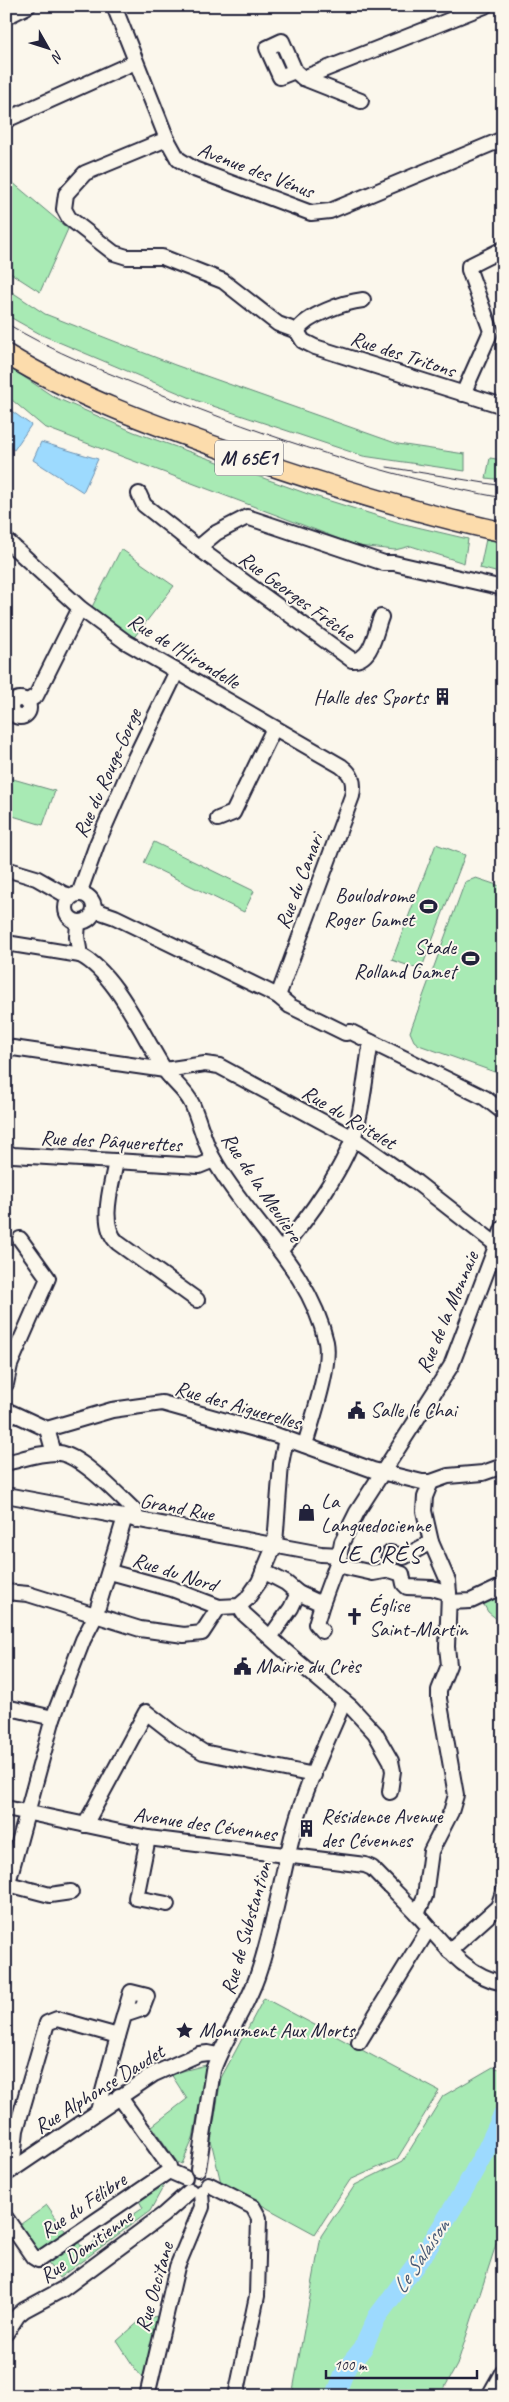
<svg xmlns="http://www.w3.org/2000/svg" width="509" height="2402" viewBox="0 0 509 2402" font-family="Caveat,sans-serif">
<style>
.green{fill:#a8eab4;stroke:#658678}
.water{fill:#9ddafe;stroke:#6c90b0}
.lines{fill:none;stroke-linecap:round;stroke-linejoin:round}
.river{stroke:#9ddafe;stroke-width:19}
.minor-casing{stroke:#22223b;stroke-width:18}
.major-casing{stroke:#22223b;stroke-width:22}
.minor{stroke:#fbf7ec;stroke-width:14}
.major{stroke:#fcdcac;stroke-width:19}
.tram{stroke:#22223b;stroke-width:1}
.labels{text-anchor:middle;stroke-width:4;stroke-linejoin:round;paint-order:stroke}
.shield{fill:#fbf7ec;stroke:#636270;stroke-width:1}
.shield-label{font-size:20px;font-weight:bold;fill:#22223b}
.street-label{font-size:21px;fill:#22223b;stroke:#fbf7ec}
.poi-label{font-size:21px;fill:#22223b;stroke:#fbf7ec;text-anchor:start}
.water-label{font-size:22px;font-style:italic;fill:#475976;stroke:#fbf7ec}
.quarter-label{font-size:24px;letter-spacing:1px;fill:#22223b;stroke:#fbf7ec}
</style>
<rect width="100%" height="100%" fill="#fbf7ec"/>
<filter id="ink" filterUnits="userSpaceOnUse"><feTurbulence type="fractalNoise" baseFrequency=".02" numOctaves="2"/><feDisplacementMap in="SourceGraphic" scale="10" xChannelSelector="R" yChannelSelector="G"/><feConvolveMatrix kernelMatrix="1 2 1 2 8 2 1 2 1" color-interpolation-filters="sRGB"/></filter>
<g filter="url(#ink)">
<!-- green -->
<g class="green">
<polygon points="6,177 68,229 40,292 6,270"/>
<polygon points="6,288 45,314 175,365 398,444 465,454 465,471 363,456 198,401 42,335 8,316"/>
<polygon points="6,365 54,397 134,432 308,494 400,523 468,539 464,563 411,546 395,550 358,546 44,427 6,395"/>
<polygon points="490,458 503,460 503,480 486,478"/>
<polygon points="486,539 503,543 503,574 480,568"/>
<polygon points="121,549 174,586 132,640 91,609"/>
<polygon points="6,777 55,791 43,825 6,814"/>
<polygon points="154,842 254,891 244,912 144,863"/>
<polygon points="436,844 465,855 421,970 392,960"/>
<polygon points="476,878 503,887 503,1075 419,1045 414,1041 410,1032 465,882"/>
<polygon points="503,1593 503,1624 488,1612 483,1603"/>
<polygon points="264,1998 439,2091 397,2159 350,2180 315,2234 221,2183 211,2141 221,2078"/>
<polygon points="206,2065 193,2139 182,2164 177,2162 152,2126 187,2099 171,2074"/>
<polygon points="493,2067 503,2070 503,2223 457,2365 440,2396 292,2396 321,2236 355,2185 403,2161 443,2096"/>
<polygon points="167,2180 150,2211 59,2278 47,2262 77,2241 84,2249 143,2208 138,2199"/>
<polygon points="47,2205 66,2232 36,2253 17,2227"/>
<polygon points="158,2316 143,2378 136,2370 117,2341 142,2319"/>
</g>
<!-- water -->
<g class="water">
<polygon points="6,407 31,425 14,450 6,445"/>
<polygon points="41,442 98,459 83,492 33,460"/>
</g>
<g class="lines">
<!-- river -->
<polyline class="river" points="335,2396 346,2369 363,2348 377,2317 428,2248 461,2195 487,2148 503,2114"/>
<defs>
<g id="minor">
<polyline points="114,6 167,139 178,159 194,169 311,213 330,211 503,139"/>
<polyline points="6,17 28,6"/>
<polyline points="295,71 280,77 267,48 282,41 295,71 303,78 361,101"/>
<polyline points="303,78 485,6"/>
<polyline points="6,120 135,62"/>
<polyline points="167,139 85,173 66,194 64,209 69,218 114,253 127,257 162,257 223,281 278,324 297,331"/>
<polyline points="297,331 303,341 315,347 503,406"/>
<path d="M297,331c10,-16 48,-29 66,-31"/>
<polyline points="463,394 491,331 469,270 469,266 503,249"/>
<polyline points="139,494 144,505 198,548"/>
<path d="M6,540l74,68 46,34 215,124c11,8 14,16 11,30l-74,200"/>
<path d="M381,617c-6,15 -9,44 -29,43l-154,-112 18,-15 31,-16 137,46h10l109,25"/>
<circle cx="20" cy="708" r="9"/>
<polyline points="26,702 36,696 80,608"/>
<polyline points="218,819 233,813 274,728"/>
<polyline points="6,869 36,878 64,894 72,896"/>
<circle cx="80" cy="908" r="14"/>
<polyline points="79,894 97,844 133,762 177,671"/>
<polyline points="95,910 115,917 278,996 290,1006 345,1033 351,1032 485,1098 503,1112"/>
<path d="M78,922l-1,15 3,18c36,18 63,82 86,117 8,11 20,19 26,32 8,18 12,39 22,56 35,62 96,109 112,182 5,24 -14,78 -21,103"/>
<polyline points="6,943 80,955"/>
<polyline points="6,1047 165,1070 205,1064 219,1066 353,1138 416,1182 503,1250"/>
<polyline points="6,1152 13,1155 199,1166 214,1160"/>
<path d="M116,1161c-4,24 -18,64 2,82l79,57"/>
<path d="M280,1251c27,-31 68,-87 77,-126 7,-27 9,-56 14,-83"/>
<polyline points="6,1384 10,1365 48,1278 20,1239"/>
<polyline points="6,1410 47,1429 112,1410 162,1403 276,1435 373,1470 422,1482 431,1482 448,1476 483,1473 503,1466"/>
<polyline points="47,1429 54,1453"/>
<path d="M6,1463c17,-4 35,-11 53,-10 22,2 60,43 76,58l1,9"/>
<polyline points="6,1495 321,1554 340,1555"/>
<polyline points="337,1565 373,1573 390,1570 402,1574 404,1584 407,1587 432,1588 449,1593"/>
<polyline points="263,1571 286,1583 298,1593 322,1604"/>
<polyline points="385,1571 390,1553 404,1557 431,1542"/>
<polyline points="110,1572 172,1589 219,1607 239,1606 247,1599 259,1582 275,1544 281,1464 286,1438"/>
<polyline points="6,1592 28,1594 140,1629 184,1635 202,1633 219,1607"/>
<polyline points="449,1602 471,1601 503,1586"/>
<polyline points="239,1606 244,1614 284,1650 351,1707 375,1733 391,1761 393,1771 390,1792"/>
<polyline points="322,1631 316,1624 322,1604 339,1558 342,1542 357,1512 451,1366 503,1228"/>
<polyline points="271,1636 291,1608 298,1593"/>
<polyline points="6,1707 53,1718"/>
<path d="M6,1808l142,30 217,27 7,3c15,16 31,31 46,47 26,28 45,60 85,68"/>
<polyline points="85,1825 146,1712 173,1733 203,1752 314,1775"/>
<polyline points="148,1838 136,1898 167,1904"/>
<polyline points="8,1884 50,1895 71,1892"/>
<polyline points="6,1890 53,1718 83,1640 95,1617 125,1517"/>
<polyline points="417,1914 425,1896 431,1851 451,1812 456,1795 439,1699 439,1690 449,1665 447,1647 449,1593 448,1581 431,1542 424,1511 425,1497 431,1482"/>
<polyline points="449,1951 498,1907 503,1892"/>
<polyline points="359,2042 429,1928"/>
<polyline points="119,2096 169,2166 169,2171 185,2178"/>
<path d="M98,2111c10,-40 21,-79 33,-119l16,4 -5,13 -18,6"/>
<polyline points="12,2169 16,2130 47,2023 57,2019 118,2036"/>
<path d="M198,2169l15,-99c12,-33 33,-61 44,-93 17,-49 24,-99 37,-148 12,-44 33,-87 50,-128"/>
<polyline points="6,2174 154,2074 199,2054 208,2053 218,2055"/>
<polyline points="208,2184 253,2207 259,2218 257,2296 236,2396"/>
<polyline points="6,2218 33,2257 38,2260 169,2171"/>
<polyline points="6,2333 18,2315 24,2310 63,2289 163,2215 190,2191"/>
<polyline points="147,2396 177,2267 202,2207 201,2192"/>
<polyline points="489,2396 503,2371"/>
</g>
<path id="major" d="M6,354c75,46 157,74 239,103 85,29 170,56 258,75"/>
</defs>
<!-- minor casing -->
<use href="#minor" class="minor-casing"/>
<!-- major casing -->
<use href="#major" class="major-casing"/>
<!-- minor -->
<use href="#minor" class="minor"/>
<!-- major -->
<use href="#major" class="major"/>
<!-- tram -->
<g class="tram">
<path d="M6,323c48,30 100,49 152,70 112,45 226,83 345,105"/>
<polyline points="387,467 503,486"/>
</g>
</g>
</g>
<!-- icons -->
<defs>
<symbol id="building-bare" viewBox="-9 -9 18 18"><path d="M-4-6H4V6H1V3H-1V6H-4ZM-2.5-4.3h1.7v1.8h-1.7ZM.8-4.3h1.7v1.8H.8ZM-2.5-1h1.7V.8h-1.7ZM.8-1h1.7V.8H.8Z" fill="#22223b" stroke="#fbf7ec" stroke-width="2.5" paint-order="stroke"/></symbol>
<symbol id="stadium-bare" viewBox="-9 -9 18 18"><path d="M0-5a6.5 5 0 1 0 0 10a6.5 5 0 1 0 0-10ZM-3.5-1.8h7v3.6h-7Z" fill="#22223b" stroke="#fbf7ec" stroke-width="2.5" paint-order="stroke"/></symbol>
<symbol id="civic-bare" viewBox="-9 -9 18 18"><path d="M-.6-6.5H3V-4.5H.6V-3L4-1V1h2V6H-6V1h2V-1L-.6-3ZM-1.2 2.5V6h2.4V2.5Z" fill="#22223b" stroke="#fbf7ec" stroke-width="2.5" paint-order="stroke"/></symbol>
<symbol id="shop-bare" viewBox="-9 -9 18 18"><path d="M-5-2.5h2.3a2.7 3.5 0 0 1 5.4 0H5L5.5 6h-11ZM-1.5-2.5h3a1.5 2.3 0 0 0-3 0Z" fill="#22223b" stroke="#fbf7ec" stroke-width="2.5" paint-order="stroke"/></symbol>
<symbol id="church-bare" viewBox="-9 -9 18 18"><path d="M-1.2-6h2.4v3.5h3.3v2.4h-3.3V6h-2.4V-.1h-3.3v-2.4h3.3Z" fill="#22223b" stroke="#fbf7ec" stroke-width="2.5" paint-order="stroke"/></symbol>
<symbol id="sight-bare" viewBox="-9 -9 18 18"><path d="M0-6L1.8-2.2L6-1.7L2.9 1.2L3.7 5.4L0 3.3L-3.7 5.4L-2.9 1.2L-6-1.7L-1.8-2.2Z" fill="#22223b" stroke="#fbf7ec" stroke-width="2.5" paint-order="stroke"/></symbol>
</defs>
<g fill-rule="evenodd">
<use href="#building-bare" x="430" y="684" width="25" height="25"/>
<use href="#stadium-bare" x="416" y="894" width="25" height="25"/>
<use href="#stadium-bare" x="458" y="946" width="25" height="25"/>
<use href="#civic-bare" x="344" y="1398" width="25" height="25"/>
<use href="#shop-bare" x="294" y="1500" width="25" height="25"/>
<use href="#church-bare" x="342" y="1604" width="25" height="25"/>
<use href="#civic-bare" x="230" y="1654" width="25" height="25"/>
<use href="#building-bare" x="294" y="1816" width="25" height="25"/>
<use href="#sight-bare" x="172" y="2018" width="25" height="25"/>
</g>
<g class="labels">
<!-- shield labels -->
<rect class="shield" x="215" y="440.5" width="68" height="35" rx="4"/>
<g class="shield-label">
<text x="249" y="465">M 65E1</text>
</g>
<!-- street labels -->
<g class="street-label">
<text transform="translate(256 170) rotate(21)" y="7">Avenue des Vénus</text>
<text transform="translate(403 354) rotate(18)" y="7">Rue des Tritons</text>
<text transform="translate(297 596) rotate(36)" y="7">Rue Georges Frêche</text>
<text transform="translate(184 651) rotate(31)" y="7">Rue de l'Hirondelle</text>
<text transform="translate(107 773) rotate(-66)" y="7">Rue du Rouge-Gorge</text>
<text transform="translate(299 881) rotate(-69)" y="7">Rue du Canari</text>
<text transform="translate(349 1117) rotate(31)" y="7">Rue du Roitelet</text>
<text transform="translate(111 1141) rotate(3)" y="7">Rue des Pâquerettes</text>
<text transform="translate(262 1187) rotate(56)" y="7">Rue de la Meulière</text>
<text transform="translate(447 1312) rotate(-67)" y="7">Rue de la Monnaie</text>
<text transform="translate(238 1405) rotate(16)" y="7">Rue des Aiguerelles</text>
<text transform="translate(177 1507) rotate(11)" y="7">Grand Rue</text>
<text transform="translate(175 1572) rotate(18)" y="7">Rue du Nord</text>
<text transform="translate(205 1824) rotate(8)" y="7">Avenue des Cévennes</text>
<text transform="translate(246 1928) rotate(-74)" y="7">Rue de Substantion</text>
<text transform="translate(99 2089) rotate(-32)" y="7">Rue Alphonse Daudet</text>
<text transform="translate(83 2205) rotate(-34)" y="7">Rue du Félibre</text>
<text transform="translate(86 2246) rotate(-36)" y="7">Rue Domitienne</text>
<text transform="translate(154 2287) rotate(-74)" y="7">Rue Occitane</text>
</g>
<!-- poi labels -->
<g class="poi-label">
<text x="428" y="704" text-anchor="end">Halle des Sports</text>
<text x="414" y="902" text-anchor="end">Boulodrome<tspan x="414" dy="24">Roger Gamet</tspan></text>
<text x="456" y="954" text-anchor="end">Stade<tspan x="456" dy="24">Rolland Gamet</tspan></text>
<text x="370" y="1417">Salle le Chai</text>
<text x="321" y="1508">La<tspan x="321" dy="24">Languedocienne</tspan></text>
<text x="369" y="1612">Église<tspan x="369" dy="24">Saint-Martin</tspan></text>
<text x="256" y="1673">Mairie du Crès</text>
<text x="321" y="1823">Résidence Avenue<tspan x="321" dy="24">des Cévennes</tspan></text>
<text x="199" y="2037">Monument Aux Morts</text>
</g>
<!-- water labels -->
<g class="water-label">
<text transform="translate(420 2256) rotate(-56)" y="8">Le Salaison</text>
</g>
<!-- quarter labels -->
<g class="quarter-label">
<text x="379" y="1562">LE CRÈS</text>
</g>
</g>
<!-- margin -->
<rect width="509" height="2402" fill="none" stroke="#fbf7ec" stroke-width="25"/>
<rect x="12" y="12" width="484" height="2377" fill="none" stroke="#22223b" stroke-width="2" filter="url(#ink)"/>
<!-- north arrow -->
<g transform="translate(48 48) rotate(129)" stroke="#fbf7ec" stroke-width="4" paint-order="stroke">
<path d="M0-4L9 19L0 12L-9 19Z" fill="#22223b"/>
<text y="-8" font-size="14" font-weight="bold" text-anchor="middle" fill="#22223b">N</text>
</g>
<!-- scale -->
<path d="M326 2370v8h151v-8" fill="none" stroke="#22223b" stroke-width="2.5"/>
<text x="334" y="2370" font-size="15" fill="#22223b" stroke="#fbf7ec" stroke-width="4" paint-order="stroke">100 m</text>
</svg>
